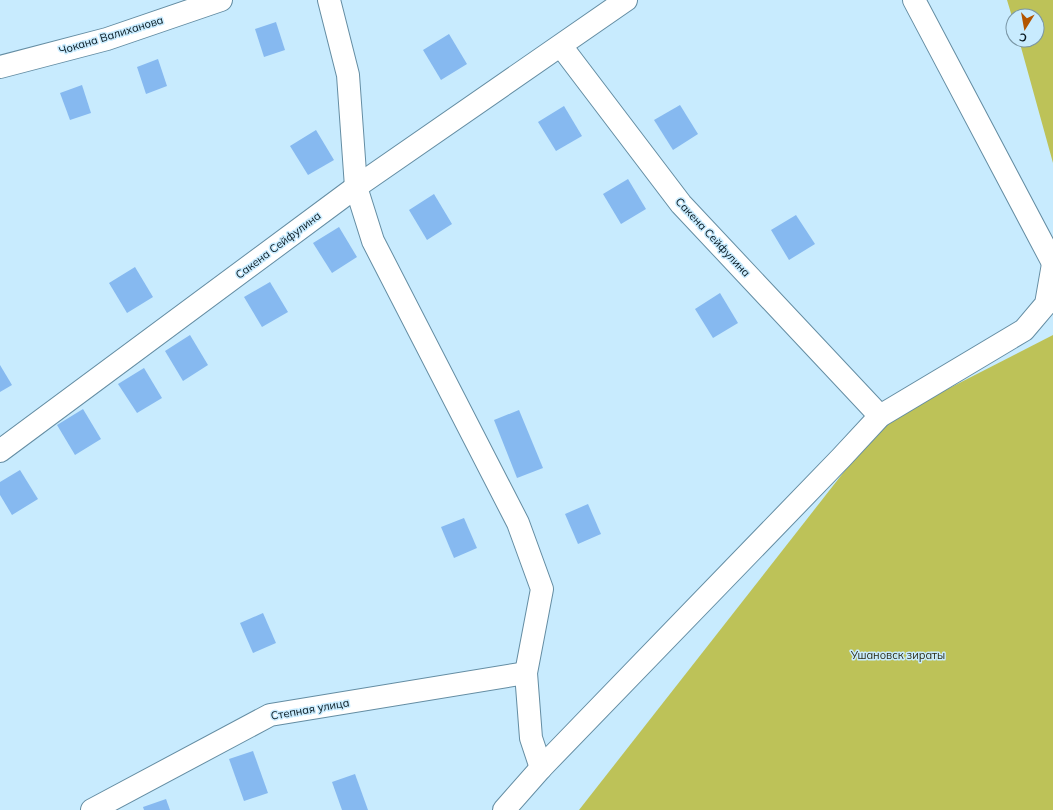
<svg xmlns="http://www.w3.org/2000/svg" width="1053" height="810" viewBox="0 0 1053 810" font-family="Mulish,sans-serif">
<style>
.green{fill:#bdc258}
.building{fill:#86b9f0}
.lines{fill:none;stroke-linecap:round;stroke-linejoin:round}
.minor-casing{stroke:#648da3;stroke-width:24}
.minor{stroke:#fff;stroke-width:22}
.labels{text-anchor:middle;stroke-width:3;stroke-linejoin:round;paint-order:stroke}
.street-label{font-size:11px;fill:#06171f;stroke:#c8ebfe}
.park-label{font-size:11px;fill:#2b2c15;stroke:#c8ebfe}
</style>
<rect width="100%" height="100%" fill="#c8ebfe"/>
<!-- green -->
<g class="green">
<polygon points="1007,0 1053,0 1053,163 1019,40 1037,40 1037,16 1013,16 1013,20"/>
<polygon points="1053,335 1053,810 579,810 883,422"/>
</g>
<!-- building -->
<g class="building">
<polygon points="276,22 285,50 264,57 255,29"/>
<polygon points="449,34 467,64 441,80 423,50"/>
<polygon points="158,59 167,86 146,94 137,67"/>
<polygon points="82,85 91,113 70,120 60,93"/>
<polygon points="680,105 698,134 673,150 654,120"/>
<polygon points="564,106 582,136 556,151 538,122"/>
<polygon points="316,130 334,160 308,175 290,146"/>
<polygon points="628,179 646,209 621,224 603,194"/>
<polygon points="434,194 452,224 427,240 409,210"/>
<polygon points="796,215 815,244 789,260 771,230"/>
<polygon points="339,227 357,257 332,273 313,243"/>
<polygon points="135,267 153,297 127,313 109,283"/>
<polygon points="270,282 288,312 262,327 244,297"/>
<polygon points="720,293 738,323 713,338 695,309"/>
<polygon points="190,335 208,365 183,381 165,351"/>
<polygon points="0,365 12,385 0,392"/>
<polygon points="144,368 162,398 137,413 118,384"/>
<polygon points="83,409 101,439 75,455 57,425"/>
<polygon points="519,410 543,468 517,478 494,420"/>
<polygon points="20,470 38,499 12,515 0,495 0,482"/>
<polygon points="588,504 601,534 578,544 565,514"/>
<polygon points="464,518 477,548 454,558 441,527"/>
<polygon points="263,613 276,643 253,653 240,623"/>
<polygon points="253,751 268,793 244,801 229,759"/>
<polygon points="355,774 368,810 342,810 332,782"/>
<polygon points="166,799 170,810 144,810 143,807"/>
</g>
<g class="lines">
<defs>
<g id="minor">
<polyline points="329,0 348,75 356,187 373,241 518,523 542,589 526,673 531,738 541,768"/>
<polyline points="914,0 1053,263"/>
<polyline points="561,46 681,204 880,416"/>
<polyline points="0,67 107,39 221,0"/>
<polyline points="0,451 356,187 626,0"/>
<polyline points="92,810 270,715 526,673"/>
<polyline points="504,810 541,768 841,458 880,416 1024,330 1046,304 1053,264"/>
</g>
</defs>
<!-- minor casing -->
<use href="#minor" class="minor-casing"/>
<!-- minor -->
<use href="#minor" class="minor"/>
</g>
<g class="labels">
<!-- street labels -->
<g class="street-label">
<text transform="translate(111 35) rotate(-17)" y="4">Чокана Валиханова</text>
<text transform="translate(713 237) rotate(47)" y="4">Сакена Сейфулина</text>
<text transform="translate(278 245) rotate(-37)" y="4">Сакена Сейфулина</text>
<text transform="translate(310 709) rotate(-10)" y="4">Степная улица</text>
</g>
<!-- park labels -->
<g class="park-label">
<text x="898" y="659">Ушановск зираты</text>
</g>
</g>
<!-- north arrow -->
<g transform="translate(1025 28) rotate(191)"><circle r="19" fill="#c8ebfe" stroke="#7a96a5"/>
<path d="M0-3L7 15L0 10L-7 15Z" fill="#b35500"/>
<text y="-6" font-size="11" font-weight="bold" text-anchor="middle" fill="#06171f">С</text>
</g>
</svg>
